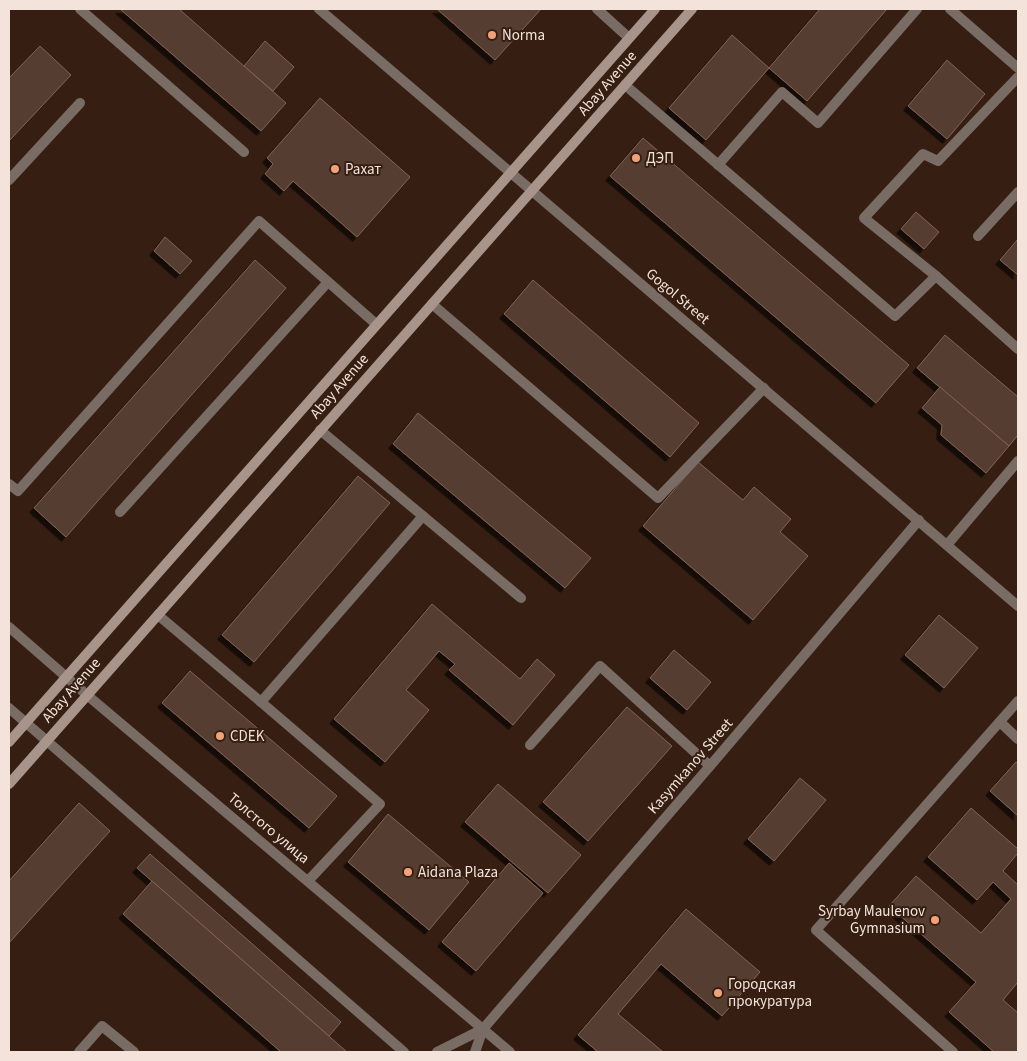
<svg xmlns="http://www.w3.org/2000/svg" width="1027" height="1061" viewBox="0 0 1027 1061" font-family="'Source Sans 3',sans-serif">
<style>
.building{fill:#573d30;stroke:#7f6456;filter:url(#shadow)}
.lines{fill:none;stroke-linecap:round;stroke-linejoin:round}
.lane{stroke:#786c65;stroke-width:10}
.street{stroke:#786c65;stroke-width:10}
.secondary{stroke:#a8948a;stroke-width:10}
.poi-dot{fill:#f0a279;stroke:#361f12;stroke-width:2}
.labels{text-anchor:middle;stroke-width:4;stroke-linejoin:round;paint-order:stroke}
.poi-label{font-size:15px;fill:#f3e3db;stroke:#361f12;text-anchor:start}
.street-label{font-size:15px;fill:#f3e3db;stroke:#361f12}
</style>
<defs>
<filter id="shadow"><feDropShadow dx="-4.5" dy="4.5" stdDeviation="0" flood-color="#0009"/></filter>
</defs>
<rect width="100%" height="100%" fill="#361f12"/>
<!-- building -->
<g class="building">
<polygon points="120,9 179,9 286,103 261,131"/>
<polygon points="437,9 541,9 495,60"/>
<polygon points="820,9 887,9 807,101 769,68"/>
<polygon points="732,35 769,68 706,140 669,108"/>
<polygon points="265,41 294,67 273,91 244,66"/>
<polygon points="40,46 71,75 9,141 9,78"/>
<polygon points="947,60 985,94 947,139 908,106"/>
<polygon points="320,98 410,177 357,237 293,181 284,191 265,174 273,164 267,158"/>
<polygon points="643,138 909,365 876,403 610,176"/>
<polygon points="916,212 939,232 924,249 901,229"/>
<polygon points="165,237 192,261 180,274 154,251"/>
<polygon points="1018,239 1018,275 1000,260"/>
<polygon points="255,260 286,288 66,537 34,508"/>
<polygon points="533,280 699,423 670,457 504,314"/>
<polygon points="945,335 1018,397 1018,435 1009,446 917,368"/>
<polygon points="940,387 1009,446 986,473 941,435 942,425 922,408"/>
<polygon points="418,413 591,558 565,588 393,444"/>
<polygon points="698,462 743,500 754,487 791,519 780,532 808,556 753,620 643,526"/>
<polygon points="358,476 390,503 254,662 222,635"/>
<polygon points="432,604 520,679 537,659 555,675 513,725 449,670 455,664 439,651 406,690 429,710 385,762 334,719"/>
<polygon points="939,615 978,648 944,688 905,655"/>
<polygon points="674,650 711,682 687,710 650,678"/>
<polygon points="190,671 337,796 309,828 162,703"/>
<polygon points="627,707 672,746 588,841 543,802"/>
<polygon points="1016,762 1018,763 1018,816 990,791"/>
<polygon points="800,778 826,800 774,861 748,839"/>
<polygon points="498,784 581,855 548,893 465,822"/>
<polygon points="79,803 110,831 9,943 9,881"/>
<polygon points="971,808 1018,849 1018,853 1003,871 1018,885 1018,982 1003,1000 1018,1013 1018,1052 994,1052 949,1012 976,982 889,906 916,876 981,933 1011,899 993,882 977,900 928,857"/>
<polygon points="388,814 469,882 429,930 348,862"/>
<polygon points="150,854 341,1022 329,1036 137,868"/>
<polygon points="509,863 543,893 476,971 442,942"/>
<polygon points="152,881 347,1052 281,1052 123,914"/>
<polygon points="686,909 760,972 722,1016 661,964 618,1014 663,1052 598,1052 578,1035"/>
</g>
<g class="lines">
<!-- lane -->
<g class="lane">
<polyline points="80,9 244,152"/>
<polyline points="597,9 629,38"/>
<polyline points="950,9 1018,68"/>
<polyline points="625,85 895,316 936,276 1018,349"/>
<polyline points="718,165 782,92 818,123 917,9"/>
<polyline points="9,180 80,103"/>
<polyline points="978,236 1018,192"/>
<polyline points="936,276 864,218 923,154 938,161 1018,77"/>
<polyline points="432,304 658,498 764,388"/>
<polyline points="320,430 521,598"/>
<polyline points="9,484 18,491 259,221 376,324"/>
<polyline points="120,512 328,282"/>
<polyline points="947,545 1018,461"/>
<polyline points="158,615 261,702 423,516"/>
<polyline points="261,702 380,804 308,881"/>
<polyline points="1000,722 1018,739"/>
<polyline points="530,745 600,666 710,766"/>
<polyline points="79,1052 102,1026 134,1052"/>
<polyline points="953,1052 816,930 1018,701"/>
</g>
<!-- street -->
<g class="street">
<polyline points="319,9 1018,606"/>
<polyline points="9,627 87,695 510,1052"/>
<polyline points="9,708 404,1052"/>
<polyline points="437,1052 483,1029 710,766 919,520"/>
<polyline points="475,1052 483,1029"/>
</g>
<!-- secondary -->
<g class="secondary">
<polyline points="9,742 655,9"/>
<polyline points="9,784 692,9"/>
</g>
</g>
<!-- markers -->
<g class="poi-dot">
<circle cx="492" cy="35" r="5"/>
<circle cx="636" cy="158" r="5"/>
<circle cx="335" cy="169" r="5"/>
<circle cx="220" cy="736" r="5"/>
<circle cx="408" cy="872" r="5"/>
<circle cx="935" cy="920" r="5"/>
<circle cx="718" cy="993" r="5"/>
</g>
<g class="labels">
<!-- poi labels -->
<g class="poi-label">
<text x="502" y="40">Norma</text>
<text x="646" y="163">ДЭП</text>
<text x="345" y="174">Рахат</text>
<text x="230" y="741">CDEK</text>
<text x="418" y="877">Aidana Plaza</text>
<text x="925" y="916" text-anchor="end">Syrbay Maulenov<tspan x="925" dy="17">Gymnasium</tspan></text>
<text x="728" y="989">Городская<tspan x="728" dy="17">прокуратура</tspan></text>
</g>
<!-- street labels -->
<g class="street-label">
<text transform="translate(607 83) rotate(-49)" y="5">Abay Avenue</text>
<text transform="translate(678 296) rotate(40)" y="5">Gogol Street</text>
<text transform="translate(339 386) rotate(-49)" y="5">Abay Avenue</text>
<text transform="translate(71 690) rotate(-49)" y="5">Abay Avenue</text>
<text transform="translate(690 766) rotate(-49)" y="5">Kasymkanov Street</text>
<text transform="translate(269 828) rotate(40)" y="5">Толстого улица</text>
</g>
</g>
<!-- border -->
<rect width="1027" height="1061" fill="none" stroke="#f3e3db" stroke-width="20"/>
</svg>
